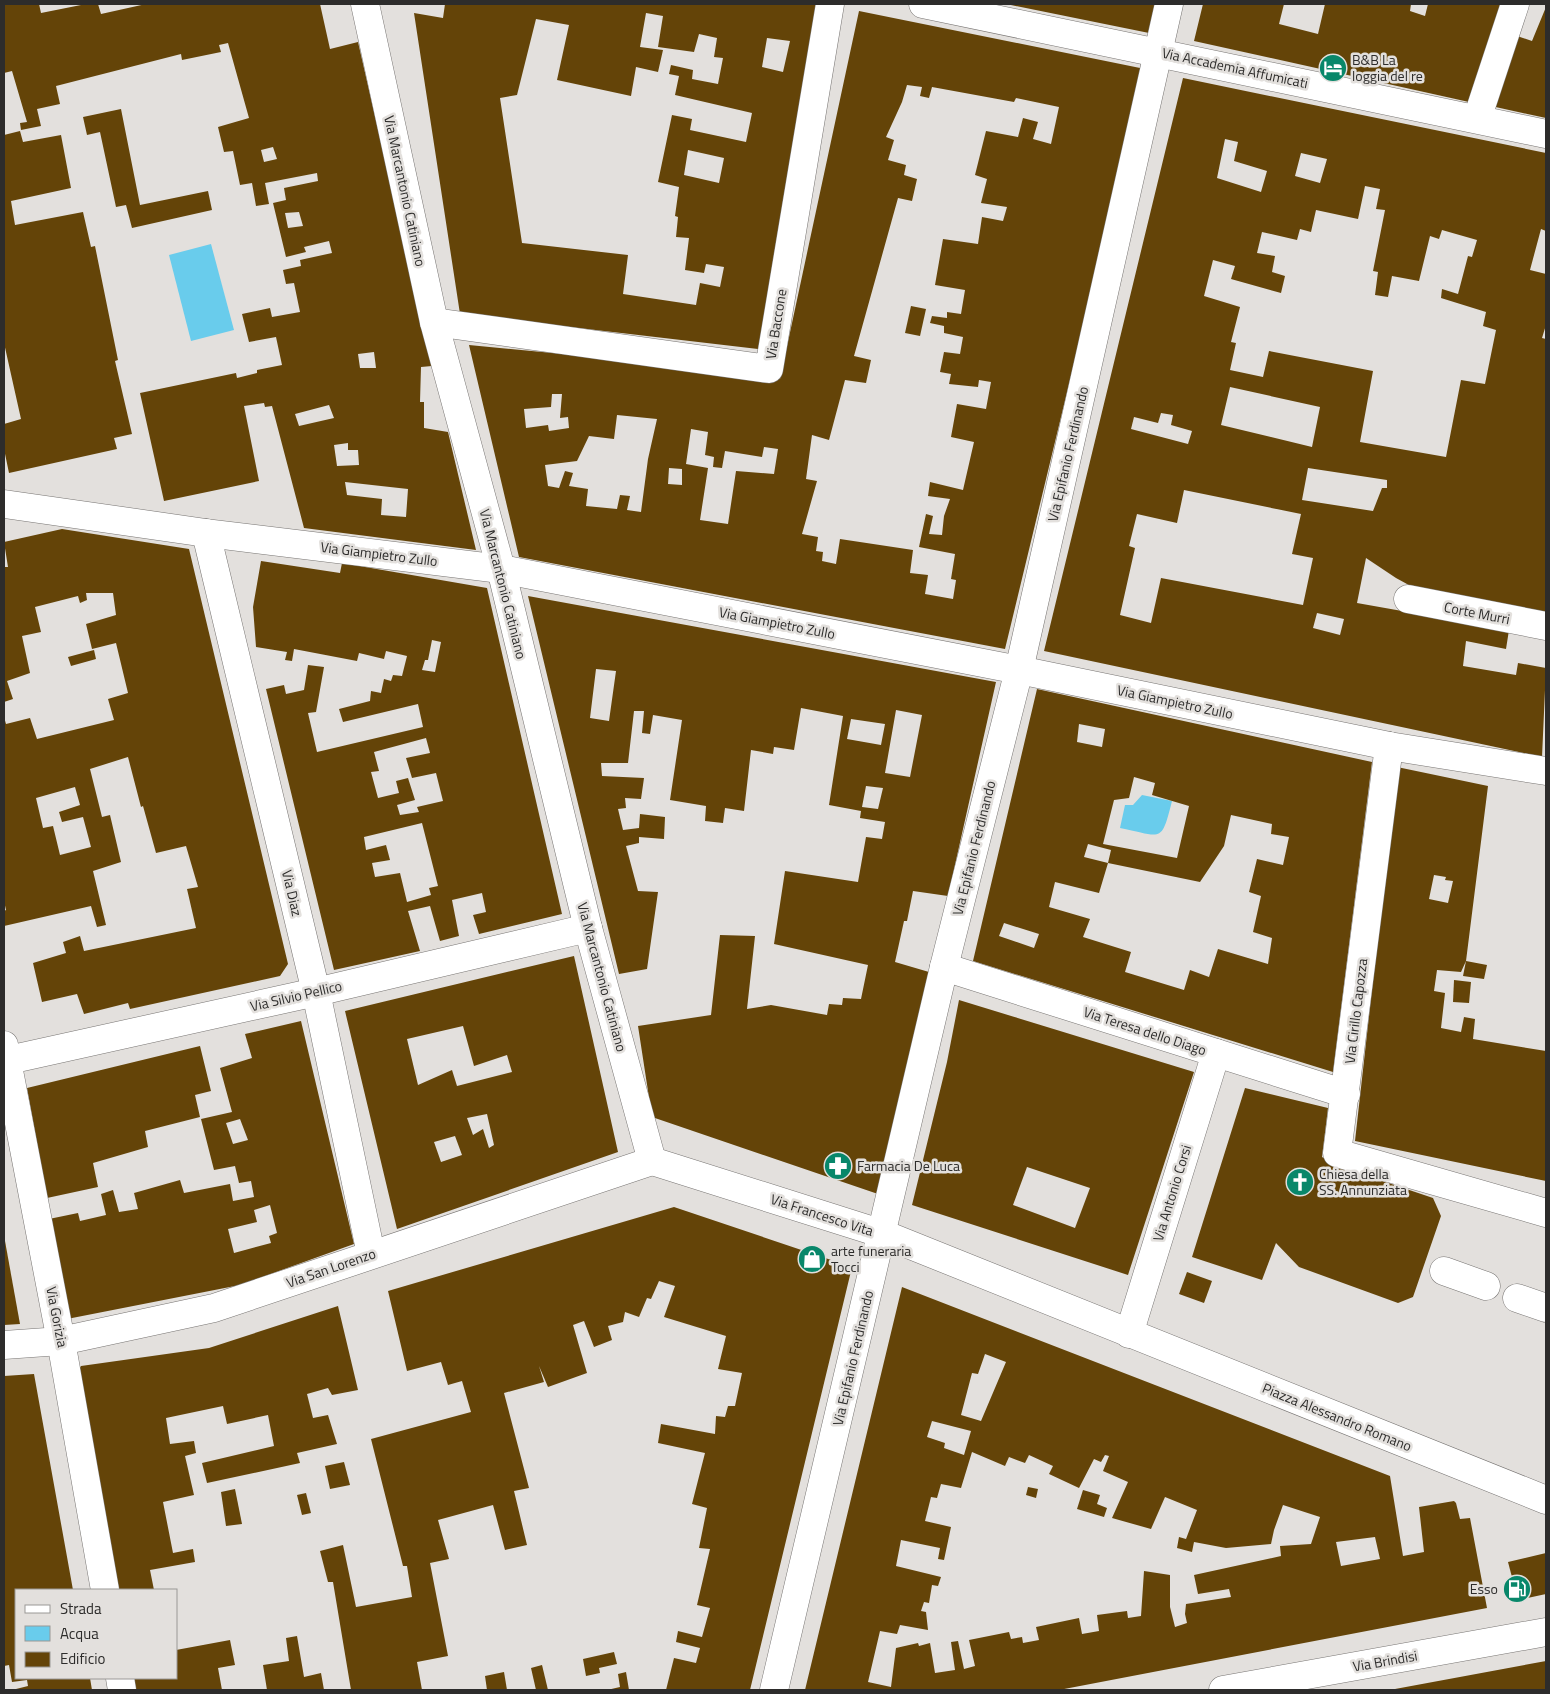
<svg xmlns="http://www.w3.org/2000/svg" width="1550" height="1694" viewBox="0 0 1550 1694" font-family="'Titillium Web',sans-serif">
<style>
.water{fill:#69ccec}
.building{fill:#644408;fill-rule:evenodd}
.lines{fill:none;stroke-linecap:round;stroke-linejoin:round}
.minor-casing{stroke:#787573;stroke-width:29}
.major-casing{stroke:#787573;stroke-width:29}
.minor{stroke:#fff;stroke-width:28}
.major{stroke:#fff;stroke-width:28}
.labels{text-anchor:middle;stroke-width:5;stroke-linejoin:round;paint-order:stroke}
.poi-label{font-size:14px;fill:#2d2c2b;stroke:#e3e0dd;text-anchor:start}
.street-label{font-size:14px;fill:#2d2c2b;stroke:#e3e0dd}
</style>
<rect width="100%" height="100%" fill="#e3e0dd"/>
<!-- water -->
<g class="water">
<polygon points="211,244 234,330 191,341 169,255"/>
<path d="M1142,795l30,6c-11,44 -10,35 -52,27l5,-23h8z"/>
</g>
<!-- building -->
<g class="building">
<path d="M4,4h35l2,9 45,-9h12l3,10 45,-10h174l10,45 28,-7 74,324 -11,1 -1,35h4v26l24,4 28,118 -172,-22 -32,-122 -7,1 -1,-4 -20,3 15,75 -95,20 -24,-108 96,-20 1,5 20,-5v-3l25,-5 -6,-28 -27,5 -7,-28 28,-6 2,9 28,-5 -6,-29 -8,1 -3,-14 18,-4 -1,-6 32,-7 -3,-12 -25,6 2,5 -20,5 -13,-54 13,-3 -2,-12 34,-7 -1,-8 -52,10 4,21 -13,2 -4,-23 -12,2 -7,-34 -9,1 -6,-25 31,-9 -21,-75 -9,2 2,7 -39,8 -1,-6 -125,32 4,18 -23,5 4,17 -20,4 -1,-7 7,-1 -15,-51 -8,2zM273,147l4,12 -13,3 -3,-12zM299,212l4,14 -15,2 -3,-15zM374,352l2,16h-16l-2,-14zM329,405l5,13 -35,8 -4,-12zM348,443v7h10l1,15 -22,1 -3,-21zM345,482l63,7 -2,28 -25,-2 1,-16 -35,-4z"/>
<path d="M445,4h375l12,2 -74,343 -298,-35 -46,-301 29,5zM646,13l17,3 -5,31 36,5 5,-18 18,4 -3,19 9,1 -5,26 -26,-5 1,-9 -22,-5 -2,9 10,2 -4,19 77,18 -6,29 -56,-12 2,-11 -20,-4 -14,67 21,5 -4,29 3,1 -2,20 13,1 -4,32 19,3 2,-9 18,3 -4,20 -20,-4 -4,22 -73,-11 5,-39 -106,-12 -22,-145 17,-3 19,-76 33,6 -12,55 74,16 5,-29 22,5 5,-22 -23,-3zM767,38l23,3 -7,31 -21,-5zM688,150l36,8 -5,25 -35,-8z"/>
<polygon points="1006,4 1161,4 1154,34"/>
<polygon points="1203,4 1284,4 1279,24 1318,34 1325,4 1411,4 1410,11 1425,16 1428,4 1510,4 1469,102 1194,41"/>
<polygon points="1546,7 1546,118 1491,106 1511,34 1532,41"/>
<path d="M859,11l286,58 -140,580 -486,-92 -50,-212 199,19 112,15zM907,85l15,2 -2,9 9,2 3,-11 82,15 2,-4 43,9 -8,37 -18,-5 5,-17 -15,-4 -5,19 -32,-6 -11,44 12,4 -6,24 26,4 -4,14 -21,-4 -4,27 -35,-5 -8,46 30,5 -4,24 -14,-2v6l-15,-2 -2,7 14,3v7l19,4 -3,17 -16,-2 -4,20 11,2 -2,10 29,3 1,-7 12,2 -5,27 -29,-5 -6,33 23,5 -11,48 -33,-8 -2,14 22,3 -6,17 -2,19 -13,-1 4,-18 -7,-2 -7,33 36,7 -4,25 5,1 -3,19 -28,-5 3,-19 -18,-2 3,-23 -73,-11 -4,25 -14,-3 1,-9 -7,-1 2,-14 -16,-3 15,-53 -11,-2 6,-44 17,5 16,-60 21,3 5,-23 -17,-4 44,-158 14,3 5,-22 -13,-4 2,-10 -18,-5 6,-20 -8,-3 16,-35zM552,394h10l-2,24 8,-1 1,11 -20,3 -1,-6 -22,3 -2,-19 27,-2zM617,415l40,4 -9,40 -7,53 -14,-2 3,-14 -10,-1 -3,14 -31,-3 2,-17 -19,-3 4,-13 -8,-2 -6,17 -11,-2 -3,-21 32,-4 12,-25 25,3zM691,429l17,3 -3,23 9,2 -1,10 9,1 3,-17 37,6 2,-10 14,2 -4,25 -38,-3 -8,53 -28,-4 8,-52 -22,-4zM669,468l13,1v16l-14,-1z"/>
<path d="M1183,78l363,75v78l-5,-2 -11,41 16,4v51l-4,13 4,1v274l-128,-23 -22,-12 -30,-20 -9,45 152,27 -3,19 -40,-8 -3,25 53,9 2,-12 28,5 -4,89 -498,-106zM1225,139l13,3 -4,19 33,10 -6,21 -44,-14zM1301,153l26,6 -7,24 -25,-7zM1365,186l15,3 -4,20 9,1 -12,61 5,1 -3,23 13,2 4,-21 27,5 11,-45 9,3 3,-9 35,10 -5,17 -4,-1 -10,38 -16,-5 -1,9 45,14 -3,14 13,4 -11,54 -24,-4 -15,77 -86,-15 13,-71 -104,-20 -6,26 -33,-7 6,-27 -5,-1 9,-35 -36,-11 9,-36 22,6 -4,13 50,14 4,-17 -13,-4 3,-16 -18,-3 5,-21 35,8 3,-11 11,3 5,-22 42,9zM1230,387l90,20 -8,40 -91,-22zM1161,413l12,2 -2,10 21,6 -4,13 -57,-15 3,-12 24,6zM1308,468l79,12v8h-5l-9,23 -71,-11zM1184,490l117,24 -9,40 21,4 -10,47 -142,-27 -10,45 -31,-8 15,-67 -6,-2 8,-32 40,9zM1317,613l27,6 -4,16 -27,-7z"/>
<polygon points="121,109 140,205 208,191 212,210 132,228 126,205 116,207 100,132 87,135 83,117"/>
<polygon points="20,131 23,142 61,135 71,188 11,201 15,225 83,212 91,247 95,246 118,360 115,361 132,434 114,438 117,449 9,473 4,449 4,424 21,419 4,343 4,135"/>
<polygon points="911,306 926,309 920,336 905,333"/>
<path d="M62,529l127,20 99,415 -8,12 -150,33 -2,-6 -44,11 -7,-20 -35,8 -9,-39 33,-10 -3,-11 17,-6 4,15 112,-23 -9,-39 11,-2 -12,-41 -30,7 -13,-47 -2,1 -13,-50 -38,12 12,48 8,-2 11,47 -28,9 13,54 -9,2 -6,-21 -87,20v-15l2,-1 -2,-9v-184l2,7 24,-6 7,21 77,-19 -6,-21 20,-6 -12,-50 -24,6 -6,-25 30,-9 -3,-22h-27l1,7 -7,3 -2,-7 -43,11 6,25 -19,4 8,37 -23,8 6,18 -9,3v-135h4l-4,-25zM75,787l5,18 -21,7 3,10 21,-5 8,30 -31,8 -7,-29 -10,2 -7,-30z"/>
<path d="M261,561l79,12 2,-10 145,25 75,326 -83,20 -6,-19 13,-3 -4,-19 -30,7 7,36 -19,5 -10,-35 -22,5 12,40 -86,19 -68,-281 18,-4 2,9 18,-4 4,-25 16,2 -8,45 -8,1 9,39 106,-25 -5,-23 -75,18 -4,-13 31,-8 1,-10 10,2 3,-14 7,2 2,-6 9,1 5,-20 -21,-5 -2,8 -25,-6 -2,8 -63,-12 -2,12 -7,-1 2,-8 -31,-5 -3,-40zM432,640l9,2 -6,30 -13,-2 3,-10h3zM426,738l4,15 -24,5 6,20 24,-5 7,28 -26,6 2,5 -19,3 -3,-10 18,-5 -7,-22 -12,3 3,12 -21,5 -7,-26 8,-1 -5,-19zM422,823l16,63 -9,2 2,7 -24,7 -7,-29 -25,4 -3,-14 18,-3 -4,-15 -20,5 -2,-13z"/>
<path d="M528,596l468,86 -48,214 -35,-5 -6,30h-3l-9,41 34,10 -51,222 -226,-77 -14,-91 73,-11 9,-80 35,1 -8,73 24,-4 56,10 2,-11 13,1 1,-7 18,1 7,-34 -94,-21 11,-73 73,11 8,-45 16,2 3,-17 -25,-4 1,-7 -32,-6 14,-89 -42,-8 -7,42 -20,-3 -1,7 -22,-4 -7,61 -19,-3 -2,15 -18,-2 1,-15 -36,-6 12,-80 -29,-5 -3,19 -8,-1 2,-22h-10l-6,52h-27l1,13 42,2 -3,21 -16,-1 1,10 -8,1 5,21 16,-2 1,-14 25,3 -1,22 -25,-2v6l-13,3 12,45 20,1 -11,77 -28,5zM596,669l20,2 -7,50 -19,-3zM896,710l26,5 -12,62 -25,-4zM851,719l34,5 -4,21 -34,-6zM866,786l17,2 -5,21 -16,-2z"/>
<polygon points="94,650 96,659 71,666 68,657"/>
<path d="M1037,689l335,73 -39,310 -360,-111zM1079,724l26,5 -3,18 -25,-5zM1134,777l21,6 -3,12 37,11 -12,52 -74,-14 11,-44 15,-2zM1231,815l41,9 -1,10 18,3 -6,28 -26,-6 -8,33 12,4 -8,36 19,6 -4,26 -50,-15 -9,28 -19,-7 -6,20 -59,-18 6,-20 -48,-15 7,-18 -41,-12 6,-25 44,11 9,-30 -24,-6 4,-13 23,6 -3,13 92,19 24,-36zM1004,923l35,11 -5,14 -35,-12z"/>
<path d="M1397,767l91,19 -22,175 21,4 -3,14 -21,-3 3,-15 -5,11 -24,-2 -3,21 11,2 -4,35 20,4 3,-15 11,2 -2,20 73,12v130l-191,-40zM1434,875l12,2 -1,3 8,1 -5,22 -19,-4z"/>
<path d="M574,956l44,196 -221,77 -52,-218zM463,1026l11,40 33,-11 5,17 -55,14 -5,-16 -34,15 -11,-46zM487,1114l7,31 -5,3 -6,-19 -10,6 -6,-17zM455,1136l7,19 -21,7 -7,-20z"/>
<polygon points="1454,980 1471,982 1469,1003 1453,1002"/>
<path d="M959,1000l235,72 -66,203 -216,-70 35,-143zM1027,1167l63,21 -15,40 -62,-23z"/>
<path d="M301,1021l53,223 -114,41 -173,34 -18,-100 29,-6 2,8 26,-6 -5,-21 12,-4 6,22 19,-3 -4,-16 46,-13 4,13 46,-9 3,17 21,-4 -3,-16 -12,2 -4,-17 -21,4 -13,-51 31,-7 -12,-44 32,-10 -7,-24zM240,1119l8,21 -15,4 -7,-21zM270,1205l7,28 -8,3 2,7 -37,10 -6,-24 29,-7 -3,-12z"/>
<polygon points="200,1046 211,1091 195,1095 200,1117 145,1131 148,1147 93,1163 98,1187 47,1198 27,1088"/>
<polygon points="1245,1088 1328,1108 1322,1157 1335,1165 1433,1198 1441,1216 1413,1297 1398,1303 1299,1267 1276,1243 1262,1280 1192,1257"/>
<polygon points="674,1207 852,1267 750,1690 666,1690 674,1658 696,1663 700,1648 676,1642 678,1631 702,1637 710,1608 697,1605 710,1549 699,1548 707,1508 692,1504 705,1453 658,1443 661,1424 715,1434 716,1416 725,1417 728,1406 735,1406 742,1373 718,1369 726,1336 664,1317 675,1286 659,1281 651,1299 647,1298 639,1317 625,1312 623,1322 608,1326 612,1340 594,1347 584,1321 573,1325 587,1373 548,1387 539,1366 544,1382 504,1393 529,1488 514,1491 527,1545 505,1550 493,1505 438,1520 449,1559 430,1563 448,1656 417,1662 422,1690 351,1690 333,1582 328,1582 320,1551 343,1545 356,1607 412,1597 407,1566 403,1566 371,1439 471,1412 462,1381 448,1385 441,1362 407,1371 388,1291"/>
<polygon points="4,1241 5,1241 20,1324 4,1325"/>
<polygon points="1187,1272 1212,1281 1204,1303 1179,1294"/>
<path d="M902,1287l488,189 13,80 21,-4 -5,-45 35,-6 2,2 4,16 10,-1 17,90 -428,82h-254zM985,1354l21,8 -25,59 -20,-6 11,-42 6,1zM932,1421l39,10 -7,24 -20,-7 1,-5 -18,-6zM972,1452l33,14 4,-9 16,6 4,-8 24,11 -4,8 30,14 15,-29 7,3 4,-7 4,1 -6,15 25,11 -16,36 39,11 14,-32 32,13 -11,29 -7,-2 -2,11 15,4 2,-10 32,6 45,-4 3,-14 9,-25 37,12 -9,27 -31,2 1,10 -87,19 4,19 31,-5 2,8 -45,7 -1,10 2,9 -12,4 -5,-20v-32l-26,-4 -3,45 -13,2 -1,-7 -30,4 2,16 -17,3 -3,-16 -43,9 3,13 -16,3 -1,-6 -11,2 -2,-7 -40,8 6,26 -11,3 -6,-28 -7,1 4,28 -20,3 -5,-30 -11,3 -1,-3 -22,5 -5,39 -23,-5 12,-51 17,3 3,-9 28,5 -2,-18 -5,-1 3,-9 5,1 3,-18 6,1 3,-9 -45,-11 5,-26 39,8 -2,11 6,1 7,-33 -26,-6 6,-24 6,1 4,-14 20,4zM1375,1537l5,22 -39,7 -5,-24z"/>
<polygon points="338,1306 358,1390 332,1395 328,1388 307,1394 313,1418 328,1415 337,1444 297,1453 300,1463 207,1483 202,1463 274,1446 268,1415 227,1424 223,1406 166,1418 170,1444 194,1441 196,1453 185,1456 194,1495 163,1502 173,1553 193,1549 195,1562 150,1570 154,1590 118,1590 76,1375 81,1366 209,1348"/>
<polygon points="34,1374 73,1590 16,1590 16,1678 90,1678 92,1690 12,1690 28,1686 27,1680 12,1682 9,1665 4,1666 4,1376"/>
<polygon points="344,1462 350,1485 330,1489 325,1466"/>
<polygon points="1028,1487 1038,1489 1036,1498 1026,1495"/>
<polygon points="235,1489 242,1524 226,1526 221,1492"/>
<polygon points="1083,1490 1100,1495 1097,1504 1107,1508 1104,1517 1077,1509"/>
<polygon points="306,1493 311,1513 302,1515 297,1495"/>
<polygon points="1546,1553 1546,1594 1518,1600 1508,1562"/>
<polygon points="297,1636 304,1677 321,1673 324,1690 267,1690 263,1665 289,1661 286,1638"/>
<polygon points="230,1640 235,1665 218,1668 222,1690 134,1690 132,1678 176,1678 176,1650"/>
<polygon points="614,1652 617,1664 599,1668 600,1673 586,1676 583,1659"/>
<polygon points="1546,1661 1546,1690 1395,1690 1395,1689"/>
<polygon points="542,1665 548,1690 536,1690 531,1668"/>
<polygon points="504,1672 507,1690 487,1690 485,1676"/>
<polygon points="626,1672 629,1690 607,1690 620,1687 618,1674"/>
</g>
<g class="lines">
<defs>
<g id="minor">
<polyline points="365,4 434,322 501,569 588,928 652,1161"/>
<polyline points="923,4 1546,134"/>
<polyline points="1477,119 1515,4"/>
<polyline points="434,322 769,369 830,4"/>
<polyline points="4,504 206,533 501,569 1019,670 1389,746 1546,771"/>
<polyline points="206,533 316,992 371,1254"/>
<polyline points="1408,599 1546,626"/>
<polyline points="1389,746 1337,1153 1546,1213"/>
<polyline points="944,967 1346,1094"/>
<polyline points="4,1045 61,1341 105,1590"/>
<polyline points="4,1061 316,992 588,928"/>
<polyline points="652,1161 883,1234 1546,1500"/>
<polyline points="1444,1271 1486,1286"/>
<polyline points="1517,1298 1546,1308"/>
<polyline points="1129,1334 1216,1053"/>
<polyline points="4,1345 61,1341 214,1308 652,1161"/>
<polyline points="120,1678 122,1690"/>
<polyline points="774,1690 944,967 1019,670 1169,4"/>
</g>
<polyline id="major" points="1223,1690 1546,1632"/>
</defs>
<!-- minor casing -->
<use href="#minor" class="minor-casing"/>
<!-- major casing -->
<use href="#major" class="major-casing"/>
<!-- minor -->
<use href="#minor" class="minor"/>
<!-- major -->
<use href="#major" class="major"/>
</g>
<!-- icons -->
<defs>
<symbol id="hotel-disc" viewBox="-11 -11 22 22"><circle r="9.5" fill="#08876a" stroke="#e3e0dd"/><path d="M-6-4.5h1.5V1H6V5H4.5V3h-9V5H-6ZM-4 0a1.8 1.8 0 1 1 3.6 0ZM.5 0V-2.5h3Q6-2.5 6 0Z" fill="#fff"/></symbol>
<symbol id="pharmacy-disc" viewBox="-11 -11 22 22"><circle r="9.5" fill="#08876a" stroke="#e3e0dd"/><path d="M-2-6h4v4h4v4h-4v4h-4v-4h-4v-4h4Z" fill="#fff"/></symbol>
<symbol id="church-disc" viewBox="-11 -11 22 22"><circle r="9.5" fill="#08876a" stroke="#e3e0dd"/><path d="M-1.2-6h2.4v3.5h3.3v2.4h-3.3V6h-2.4V-.1h-3.3v-2.4h3.3Z" fill="#fff"/></symbol>
<symbol id="shop-disc" viewBox="-11 -11 22 22"><circle r="9.5" fill="#08876a" stroke="#e3e0dd"/><path d="M-5-2.5h2.3a2.7 3.5 0 0 1 5.4 0H5L5.5 6h-11ZM-1.5-2.5h3a1.5 2.3 0 0 0-3 0Z" fill="#fff"/></symbol>
<symbol id="fuel-disc" viewBox="-11 -11 22 22"><circle r="9.5" fill="#08876a" stroke="#e3e0dd"/><path d="M-5.5-6h7V0h2V4h1.3V-2.5L3-4.5l.8-.8L6-3V5H2.5V1h-1V6h-7ZM-4.2-4.7v3.2H.2V-4.7Z" fill="#fff"/></symbol>
</defs>
<g fill-rule="evenodd">
<use href="#hotel-disc" x="1317" y="52" width="32" height="32"/>
<use href="#pharmacy-disc" x="822" y="1150" width="32" height="32"/>
<use href="#church-disc" x="1284" y="1166" width="32" height="32"/>
<use href="#shop-disc" x="796" y="1243" width="32" height="32"/>
<use href="#fuel-disc" x="1501" y="1573" width="32" height="32"/>
</g>
<g class="labels">
<!-- poi labels -->
<g class="poi-label">
<text x="1352" y="65">B&amp;B La<tspan x="1352" dy="16">loggia del re</tspan></text>
<text x="857" y="1171">Farmacia De Luca</text>
<text x="1319" y="1179">Chiesa della<tspan x="1319" dy="16">SS. Annunziata</tspan></text>
<text x="831" y="1256">arte funeraria<tspan x="831" dy="16">Tocci</tspan></text>
<text x="1498" y="1594" text-anchor="end">Esso</text>
</g>
<!-- street labels -->
<g class="street-label">
<text transform="translate(1235 68) rotate(12)" y="5">Via Accademia Affumicati</text>
<text transform="translate(405 191) rotate(78)" y="5">Via Marcantonio Catiniano</text>
<text transform="translate(776 324) rotate(-81)" y="5">Via Baccone</text>
<text transform="translate(1068 454) rotate(-77)" y="5">Via Epifanio Ferdinando</text>
<text transform="translate(379 554) rotate(7)" y="5">Via Giampietro Zullo</text>
<text transform="translate(503 584) rotate(76)" y="5">Via Marcantonio Catiniano</text>
<text transform="translate(1477 613) rotate(11)" y="5">Corte Murri</text>
<text transform="translate(777 623) rotate(11)" y="5">Via Giampietro Zullo</text>
<text transform="translate(1175 702) rotate(12)" y="5">Via Giampietro Zullo</text>
<text transform="translate(974 848) rotate(-76)" y="5">Via Epifanio Ferdinando</text>
<text transform="translate(292 893) rotate(77)" y="5">Via Diaz</text>
<text transform="translate(602 977) rotate(75)" y="5">Via Marcantonio Catiniano</text>
<text transform="translate(296 996) rotate(-13)" y="5">Via Silvio Pellico</text>
<text transform="translate(1356 1011) rotate(-83)" y="5">Via Cirillo Capozza</text>
<text transform="translate(1145 1031) rotate(18)" y="5">Via Teresa dello Diago</text>
<text transform="translate(1172 1193) rotate(-73)" y="5">Via Antonio Corsi</text>
<text transform="translate(822 1215) rotate(18)" y="5">Via Francesco Vita</text>
<text transform="translate(331 1268) rotate(-19)" y="5">Via San Lorenzo</text>
<text transform="translate(57 1317) rotate(79)" y="5">Via Gorizia</text>
<text transform="translate(853 1358) rotate(-77)" y="5">Via Epifanio Ferdinando</text>
<text transform="translate(1337 1417) rotate(22)" y="5">Piazza Alessandro Romano</text>
<text transform="translate(1385 1661) rotate(-10)" y="5">Via Brindisi</text>
</g>
</g>
<!-- border -->
<rect width="1550" height="1694" fill="none" stroke="#2d2c2b" stroke-width="10"/>
<!-- legend -->
<rect x="15" y="1589" width="162" height="90" fill="#e3e0dd" stroke="#9a9896"/>
<rect x="25" y="1605" width="25" height="8" fill="#ffffff" stroke="#9a9896"/>
<text x="60" y="1614" font-size="15" fill="#2d2c2b">Strada</text>
<rect x="25" y="1626" width="25" height="15" fill="#69ccec" stroke="#9a9896"/>
<text x="60" y="1639" font-size="15" fill="#2d2c2b">Acqua</text>
<rect x="25" y="1652" width="25" height="15" fill="#644408" stroke="#9a9896"/>
<text x="60" y="1664" font-size="15" fill="#2d2c2b">Edificio</text>
</svg>
